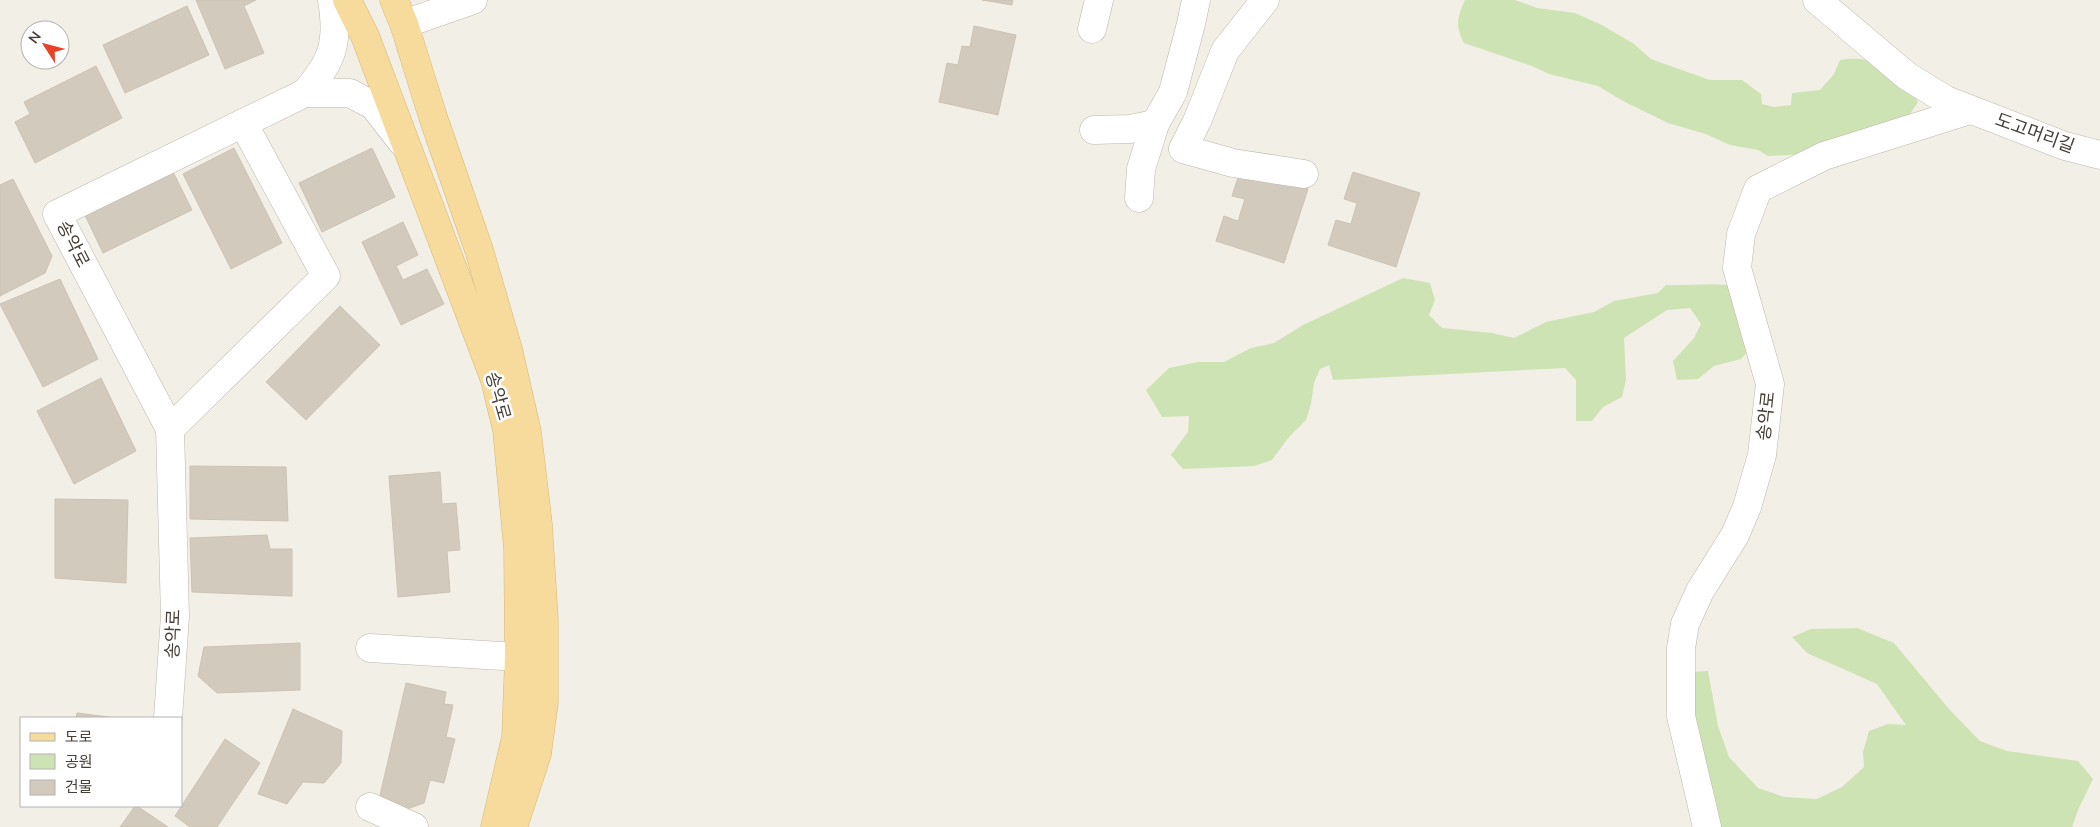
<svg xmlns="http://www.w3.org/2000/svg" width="2100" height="827" viewBox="0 0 2100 827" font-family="'Nunito Sans','Noto Sans KR',sans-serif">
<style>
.green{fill:#cee3b3}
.building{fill:#d3cabe;stroke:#cdc2b2}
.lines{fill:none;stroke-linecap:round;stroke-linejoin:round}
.minor-casing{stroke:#bdb6ab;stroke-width:29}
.major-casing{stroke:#d9b76e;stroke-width:29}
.minor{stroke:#fff;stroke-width:28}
.major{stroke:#f6db9d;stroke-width:28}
.labels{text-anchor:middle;stroke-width:5;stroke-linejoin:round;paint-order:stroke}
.street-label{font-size:18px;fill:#453f37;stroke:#fff}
</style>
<rect width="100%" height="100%" fill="#f2efe7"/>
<!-- green -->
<g class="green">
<path d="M1465,0h50l22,8 38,5 27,12 32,19 17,15 59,21h32l19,14 1,10 12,3 17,-2 1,-12 28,-3 14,-16 6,-14c38,-6 48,12 75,35l3,7 -16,24 -93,28 -41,2 -10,-6 -28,-5 -24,-11 -38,-11 -45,-22 -25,-15 -49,-12 -17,-8 -68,-23c-9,-17 -7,-26 1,-43z"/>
<path d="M1403,278l27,5 5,17 -6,15 13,13 50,5 22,5 32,-16 48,-10 20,-11 44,-8 8,-8c21,1 42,-2 62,0l21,65 -8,9 -27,7 -16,13 -21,1 -4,-19 21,-23 7,-14 -11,-16 -23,2 -43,28 2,42 -4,17 -19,10 -11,14h-16v-41l-11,-12 -232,12 -4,-15 -9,4 -6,14 -3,21 -5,16 -17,17 -17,23 -18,6 -71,3 -12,-14 17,-23 1,-16 -27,1 -16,-27 23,-22 29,-6h26l27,-14 23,-5 29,-18z"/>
<polygon points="1857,628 1894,643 1949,709 1980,741 2007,751 2078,761 2093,779 2078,810 2072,827 1707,827 1698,792 1693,672 1708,671 1718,726 1729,757 1758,788 1784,797 1817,799 1842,787 1864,767 1863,752 1869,731 1888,724 1906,725 1877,684 1807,653 1792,637 1811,629"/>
</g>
<!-- building -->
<g class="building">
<polygon points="196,0 256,0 244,6 264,53 225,69"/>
<polygon points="982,0 1013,0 1012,5"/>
<polygon points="187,6 209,55 125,93 103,45"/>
<polygon points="974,26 1016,35 998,115 939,102 947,63 958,65 962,46 970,47"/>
<polygon points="96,66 122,118 35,163 15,122 30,114 24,102"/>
<polygon points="234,148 282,243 231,269 183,174"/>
<polygon points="372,148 395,197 322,232 299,183"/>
<polygon points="1241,168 1308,189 1284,263 1216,241 1224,216 1238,221 1245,199 1232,196"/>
<polygon points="172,170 192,210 103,253 84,213"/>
<polygon points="1353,172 1420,193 1396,267 1328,245 1336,220 1351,224 1357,203 1344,199"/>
<polygon points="13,179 52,256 45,273 0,296 0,185"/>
<polygon points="403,222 418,255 396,266 403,280 427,269 444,304 401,325 362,242"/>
<polygon points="60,279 98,359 43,387 0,304"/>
<polygon points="340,306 380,345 306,420 266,382"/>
<polygon points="101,378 136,451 74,484 37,411"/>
<polygon points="190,466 286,467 288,521 190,519"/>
<polygon points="440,472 442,504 456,503 460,550 447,551 450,592 398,597 389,476"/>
<polygon points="55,499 128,500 126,583 55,578"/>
<polygon points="267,535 270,549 292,549 292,596 192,592 190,538"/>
<polygon points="300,643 300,690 217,693 198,676 204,647"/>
<polygon points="406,683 446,692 444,704 453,705 446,737 455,739 444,783 430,780 424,803 404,810 378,804"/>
<polygon points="293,709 342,731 341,763 324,783 303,782 287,804 258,794"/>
<polygon points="77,713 116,718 76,718"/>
<polygon points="225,739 260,763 217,827 190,827 175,816"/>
<polygon points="135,806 137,806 168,827 120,827"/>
</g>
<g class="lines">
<defs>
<g id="minor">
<polyline points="1265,0 1225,51 1198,119 1183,149 1233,163 1304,174"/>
<polyline points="1817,0 1907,76 1946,100 2065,146 2100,155"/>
<polyline points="404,24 473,0"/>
<polyline points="1092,29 1099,0"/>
<path d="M305,93c28,-32 34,-51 27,-93"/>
<polyline points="1094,130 1130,129 1155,124"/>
<polyline points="1139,198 1141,169 1155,124 1173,92 1191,24 1196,0"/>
<polyline points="170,429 57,214 305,93 350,93 374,106 402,142"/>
<polyline points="370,648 519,657"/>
<polyline points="168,718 175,616 170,429 326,276 243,123"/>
<polyline points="370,807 414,827"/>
<polyline points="1707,827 1681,716 1681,648 1685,624 1700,591 1735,535 1747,507 1762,455 1770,384 1737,268 1741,234 1758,189 1824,156 1970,110"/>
</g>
<g id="major">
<polyline points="347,0 365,36 495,380 507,430 518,549 519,657 516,737 495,827"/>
<polyline points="394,0 404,24 433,117 479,250 508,349 527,432 538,524 544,620 544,702 537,754 513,827"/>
</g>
</defs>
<!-- minor casing -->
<use href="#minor" class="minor-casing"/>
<!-- major casing -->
<use href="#major" class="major-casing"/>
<!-- minor -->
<use href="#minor" class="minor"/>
<!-- major -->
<use href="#major" class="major"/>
</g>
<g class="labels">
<!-- street labels -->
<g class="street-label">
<text transform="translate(2035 133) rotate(20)" y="6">도고머리길</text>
<text transform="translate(73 244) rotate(63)" y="6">송악로</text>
<text transform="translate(498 396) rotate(74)" y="6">송악로</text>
<text transform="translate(1766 416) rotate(-84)" y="6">송악로</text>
<text transform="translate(173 634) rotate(-88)" y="6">송악로</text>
</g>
</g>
<!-- legend -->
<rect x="20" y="717" width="162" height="90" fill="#ffffff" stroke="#b5b2af"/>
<rect x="30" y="733" width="25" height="8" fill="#f6db9d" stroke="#b5b2af"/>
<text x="65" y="742" font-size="15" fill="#453f37">도로</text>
<rect x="30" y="754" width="25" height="15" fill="#cee3b3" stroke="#b5b2af"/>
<text x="65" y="767" font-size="15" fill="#453f37">공원</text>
<rect x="30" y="780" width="25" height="15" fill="#d3cabe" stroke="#b5b2af"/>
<text x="65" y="792" font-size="15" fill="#453f37">건물</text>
<!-- north arrow -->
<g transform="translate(45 45) rotate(306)"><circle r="24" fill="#ffffff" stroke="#b5b2af"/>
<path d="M0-4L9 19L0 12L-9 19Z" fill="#e84229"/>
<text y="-8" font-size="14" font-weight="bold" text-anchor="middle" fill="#453f37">N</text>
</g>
</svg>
